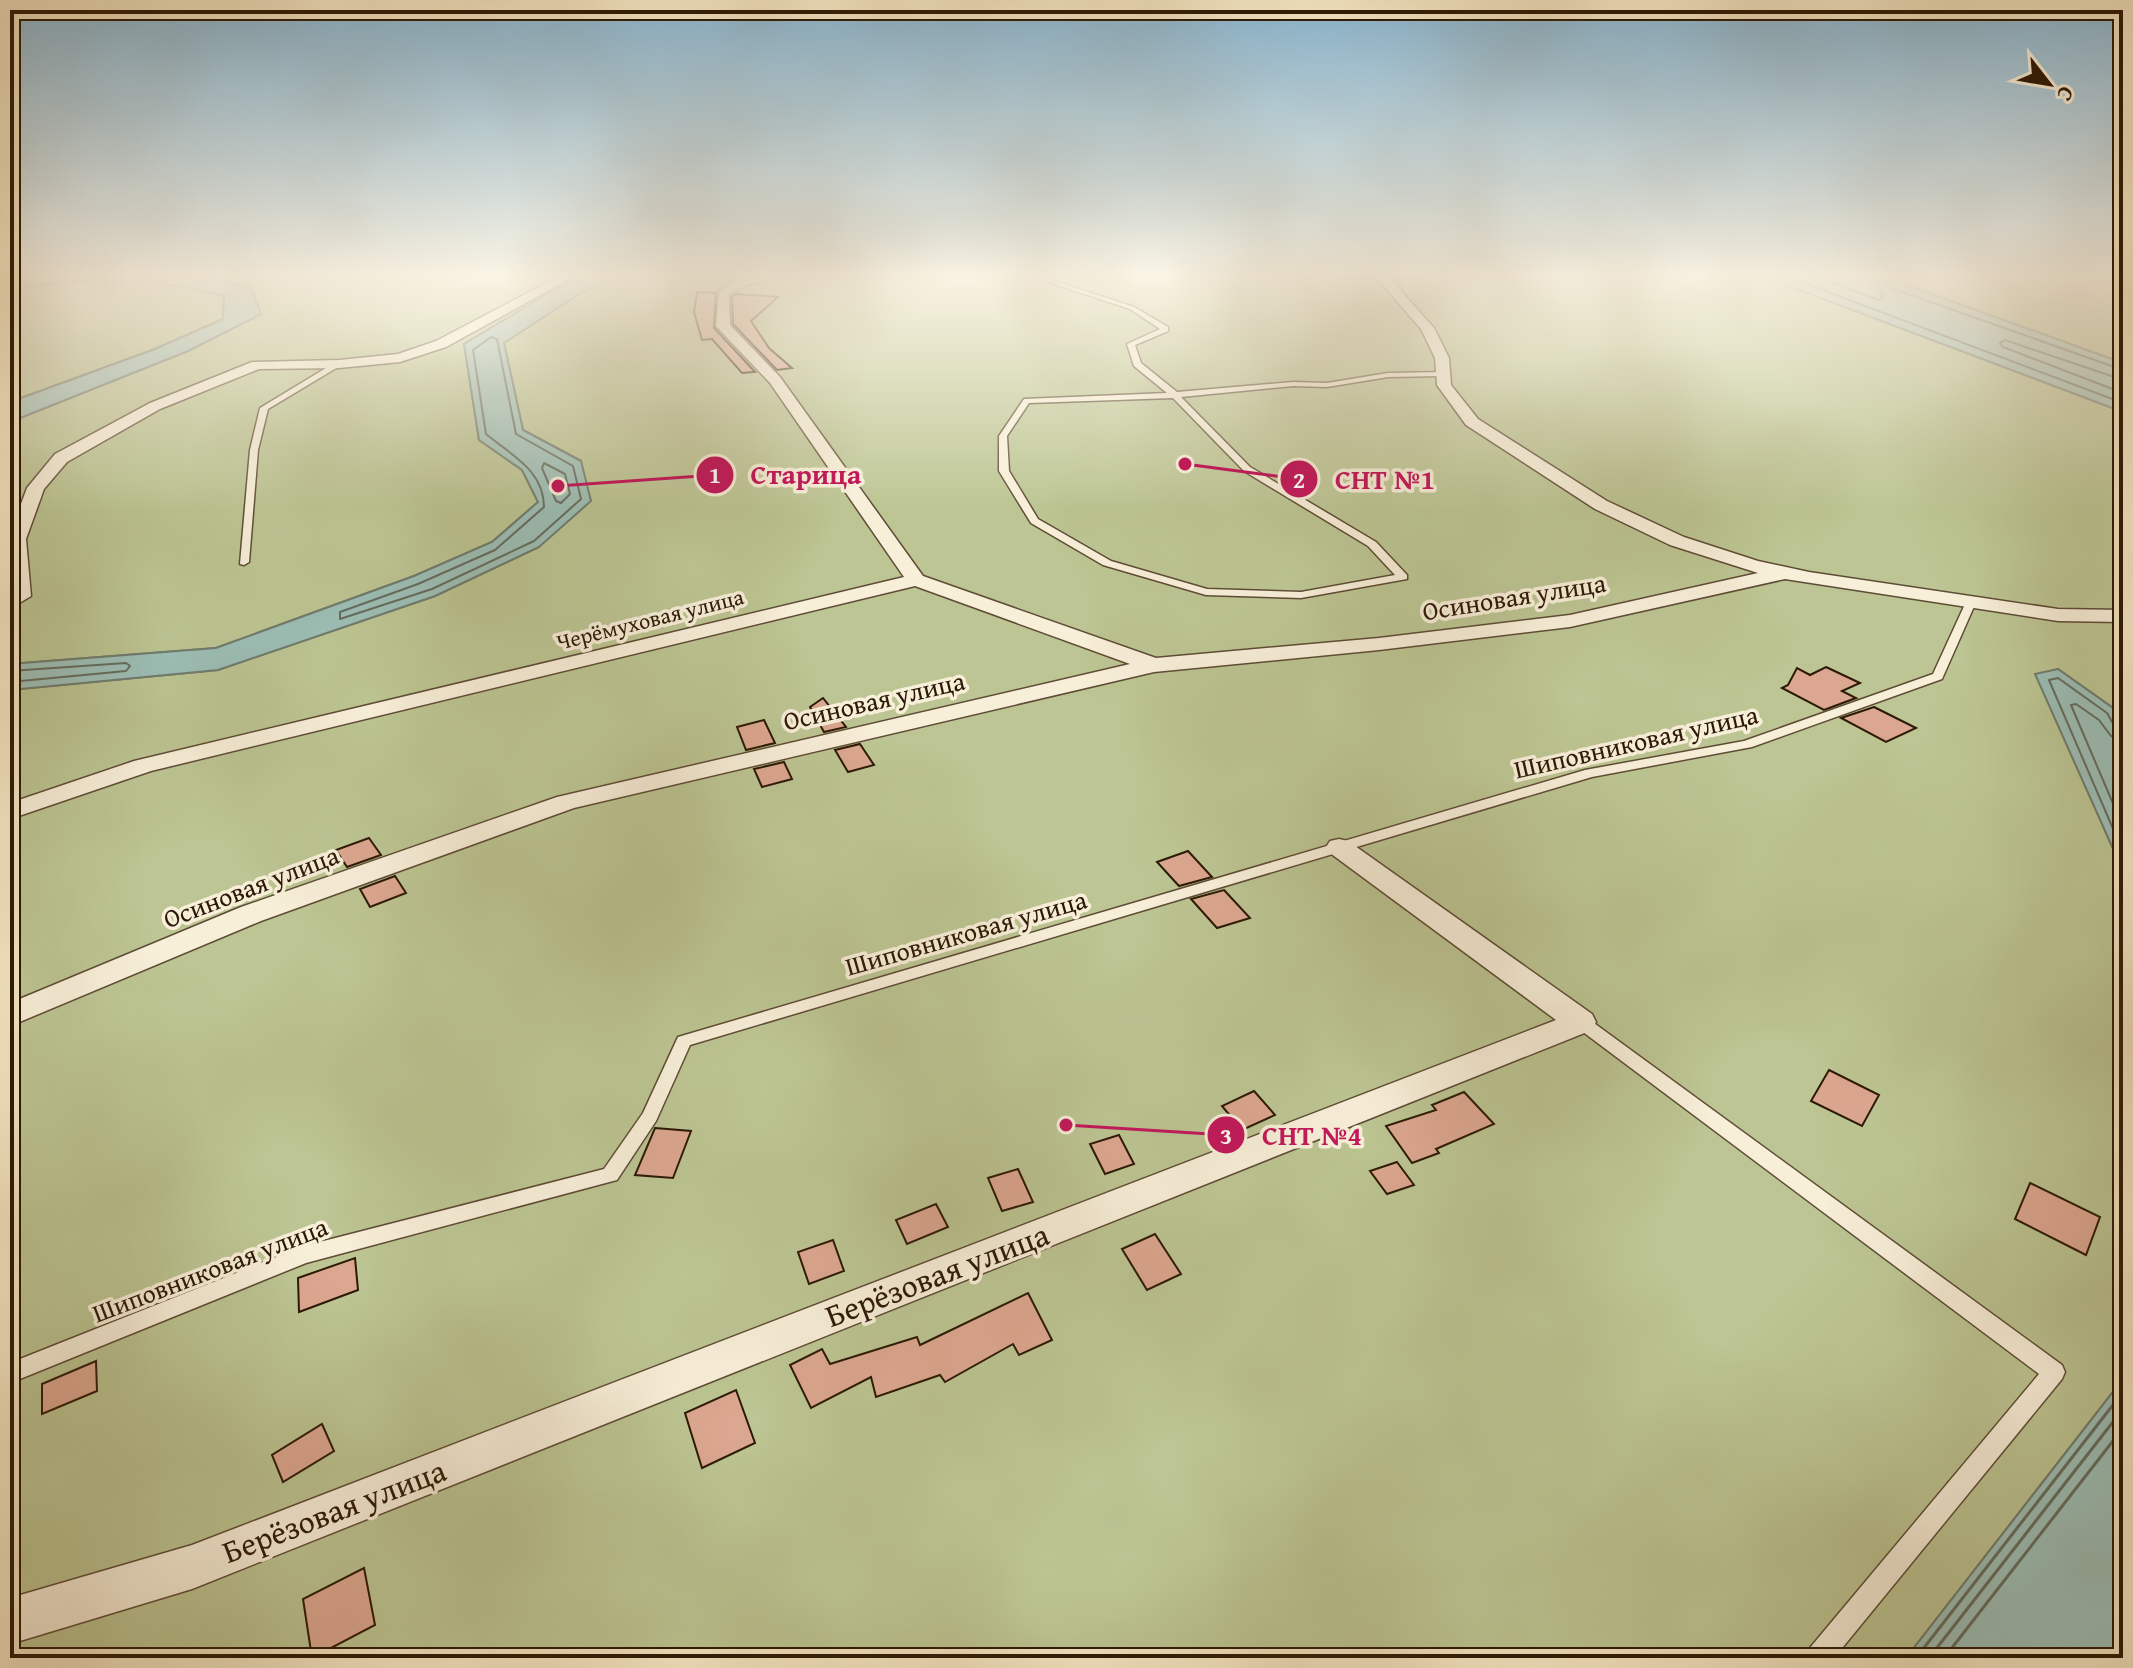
<svg xmlns="http://www.w3.org/2000/svg" width="2133" height="1668" viewBox="0 0 2133 1668" font-family="'Gentium Book Plus',serif">
<style>
.green{fill:#bcc593;stroke:#746f4c;stroke-width:2}
.water{fill:#9cbfb7;stroke:#6f7d70;stroke-width:2}
.lines{fill:none;stroke-linecap:round;stroke-linejoin:round}
.shore-far1{stroke:#646c5e;stroke-width:2}
.shore{stroke:#646c5e;stroke-width:3}
.building{fill:#dca790;stroke:#2c1905;stroke-width:2}
.service-casing{stroke:#5e4c35;stroke-width:3}
.minor-casing{stroke:#5e4c35;stroke-width:3}
.service{fill:#f8efd9;fill-rule:evenodd}
.minor{fill:#f8efd9;fill-rule:evenodd}
.labels{text-anchor:middle;stroke-width:7;stroke-linejoin:round;paint-order:stroke}
.far-street-label{font-size:22px;fill:#2c1905;stroke:#f8efd9}
.street-label{font-size:26px;fill:#2c1905;stroke:#f8efd9}
.near-street-label{font-size:32px;fill:#2c1905;stroke:#f8efd9}
.leader{fill:none;stroke:#c2185b;stroke-width:3}
.callout-dot{fill:#c2185b;stroke:#f8efd9;stroke-width:3}
.mark-label{font-size:24px;text-anchor:middle;font-weight:bold;fill:#fff}
.callout-label{font-size:28px;text-anchor:middle;font-weight:bold;fill:#c2185b;stroke:#f8efd9;stroke-width:7;stroke-linejoin:round;paint-order:stroke}
</style>
<rect width="100%" height="100%" fill="#f4e7c4"/>
<filter id="stains"><feTurbulence type="fractalNoise" baseFrequency=".0025" numOctaves="4"/><feColorMatrix values="0 0 0 0 .2 0 0 0 0 .09 0 0 0 0 .02 0 0 0 .5 -.17"/></filter>
<radialGradient id="worn" r=".72"><stop offset=".6" stop-color="#630" stop-opacity="0"/><stop offset="1" stop-color="#630" stop-opacity=".3"/></radialGradient>
<!-- green -->
<g class="green">
<polygon points="206,277 586,277 549,293 464,344 479,440 522,470 538,502 492,542 414,576 216,648 10,664 10,422 188,351 261,314 251,288"/>
<polygon points="620,277 1378,277 1423,322 1398,282 1391,277 1765,277 2123,412 2123,727 2113,708 2058,669 2036,675 2123,871 2123,1379 1906,1658 10,1658 10,690 218,670 435,596 539,547 581,461 523,430 504,343 582,292"/>
<polygon points="1884,277 2123,277 2123,363"/>
<polygon points="102,279 174,283 224,296 223,319 155,349 10,402 10,289"/>
</g>
<!-- water -->
<g class="water">
<path d="M43,277h163l45,11 10,26 -73,37 -178,71v-20l145,-53 68,-30 1,-23c-70,-18 -143,-22 -214,-7v-8z"/>
<polygon points="586,277 620,277 582,292 504,343 523,430 581,461 591,501 539,547 435,596 218,670 10,690 10,664 216,648 414,576 492,542 538,502 522,470 479,440 464,344 549,293"/>
<polygon points="1765,277 1884,277 2123,363 2123,412"/>
<polygon points="2058,669 2113,708 2123,727 2123,871 2035,674"/>
<polygon points="2123,1379 2123,1658 1906,1658"/>
</g>
<g class="lines">
<!-- shore-far1 -->
<g class="shore-far1">
<polyline points="1788,277 2123,403"/>
<polyline points="1816,277 1879,300 1883,296 1875,277"/>
<polyline points="1885,277 1891,288 2123,370"/>
<path d="M491,337l6,2 19,95 57,32 8,33 -47,42 -102,48 -92,30v-7l78,-28 77,-34 49,-43c0,-37 -33,-52 -58,-73l-13,-84z"/>
<polyline points="2123,380 2005,340 2000,343 2003,347 2123,393"/>
<polygon points="544,463 565,474 570,494 561,503 556,501 542,468"/>
<polyline points="10,671 126,663 130,666 126,671 10,682"/>
<polyline points="2123,729 2115,727 2107,713 2058,678 2049,680 2123,852"/>
<polyline points="2123,739 2111,736 2099,720 2076,704 2071,705 2123,827"/>
</g>
<!-- shore -->
<g class="shore">
<polyline points="1916,1658 2123,1392"/>
<polyline points="1929,1658 2123,1409"/>
<polyline points="1944,1658 2123,1428"/>
</g>
</g>
<!-- building -->
<g class="building">
<polygon points="697,292 716,293 714,328 755,372 742,373 712,339 702,340 694,312"/>
<polygon points="736,294 778,297 751,321 769,348 792,368 777,370 733,324 732,297"/>
<polygon points="1826,667 1860,683 1842,691 1856,698 1824,710 1782,688 1788,685 1797,668 1810,675"/>
<polygon points="823,698 846,727 824,732 810,707"/>
<polygon points="1874,707 1916,728 1886,742 1841,718"/>
<polygon points="764,720 775,743 746,750 737,727"/>
<polygon points="860,744 874,765 848,772 835,750"/>
<polygon points="784,762 792,779 762,787 754,769"/>
<polygon points="369,838 381,855 347,867 336,850"/>
<polygon points="1188,851 1212,877 1179,886 1157,862"/>
<polygon points="395,876 406,893 370,907 360,889"/>
<polygon points="1224,890 1250,918 1217,928 1191,899"/>
<polygon points="1829,1070 1879,1095 1862,1126 1811,1101"/>
<polygon points="1254,1091 1275,1115 1242,1130 1222,1106"/>
<polygon points="1464,1092 1494,1124 1436,1149 1439,1153 1412,1163 1386,1126 1436,1110 1432,1105"/>
<polygon points="655,1128 691,1131 673,1178 635,1175"/>
<polygon points="1119,1135 1134,1164 1105,1174 1090,1144"/>
<polygon points="1397,1162 1414,1185 1387,1194 1370,1171"/>
<polygon points="1018,1169 1033,1202 1002,1211 988,1178"/>
<polygon points="2030,1183 2100,1217 2086,1255 2015,1219"/>
<polygon points="936,1204 948,1227 907,1244 896,1220"/>
<polygon points="1155,1234 1181,1274 1147,1290 1122,1249"/>
<polygon points="833,1240 844,1271 809,1284 798,1252"/>
<polygon points="355,1258 358,1290 299,1312 298,1278"/>
<polygon points="1028,1293 1052,1340 1019,1355 1013,1344 945,1382 940,1375 876,1397 871,1377 811,1408 790,1365 822,1349 830,1364 917,1337 920,1345"/>
<polygon points="96,1361 97,1391 42,1414 42,1384"/>
<polygon points="736,1390 755,1443 702,1468 685,1413"/>
<polygon points="322,1424 334,1451 283,1482 272,1455"/>
<polygon points="364,1568 375,1625 312,1658 303,1599"/>
</g>
<g class="lines">
<defs>
<g id="service">
<path d="M1033,277h9l92,30 34,20v4l-33,14 6,18 36,29 116,-10 34,1 61,-10 57,-1 1,2 -4,2 -54,1 -61,10 -34,-1 -112,11 69,70 126,75 31,33v4l-106,19 -95,-3 -103,-30 -72,-42 -32,-52v-35l25,-37 143,-6 -33,-27 -7,-22 33,-15 -30,-20zM1173,398l71,73 124,75 27,29 -94,17 -94,-3 -96,-28 -73,-42 -29,-48 -2,-35 22,-33z"/>
<polygon points="336,362 343,364 268,409 258,450 249,562 244,565 240,564 250,450 260,408"/>
<polygon points="1971,599 1976,602 1942,679 1752,747 1592,777 690,1045 656,1121 617,1180 306,1263 10,1383 10,1363 304,1246 604,1169 643,1113 678,1037 1585,770 1744,741 1933,674 1966,602"/>
<polygon points="1581,1016 1587,1018 2062,1365 2065,1372 2062,1379 1834,1658 1805,1658 1809,1649 2039,1374 1575,1026 1573,1022 1575,1018"/>
</g>
<g id="minor">
<polygon points="558,277 573,277 446,347 400,362 339,368 259,369 160,409 67,462 44,489 26,539 31,596 21,602 11,596 10,533 27,488 55,454 150,403 252,362 339,360 398,354 436,341"/>
<polygon points="751,277 774,277 744,286 729,295 730,325 780,377 923,576 1156,658 1379,638 1570,615 1758,573 1670,545 1595,509 1466,425 1437,385 1435,358 1421,329 1376,277 1388,277 1434,328 1449,358 1451,385 1478,419 1607,501 1684,537 1758,561 1809,572 2058,609 2123,610 2123,622 2058,621 1785,579 1570,627 1379,650 1154,672 574,808 261,921 10,1026 10,1003 241,907 557,797 1130,664 915,586 151,771 10,819 10,803 134,761 904,577 770,383 716,326 719,291 736,280"/>
<polygon points="1339,839 1348,841 1592,1014 1596,1022 1592,1030 192,1589 10,1644 10,1598 192,1545 1556,1020 1330,853 1326,847 1330,841"/>
</g>
</defs>
<!-- service casing -->
<use href="#service" class="service-casing"/>
<!-- minor casing -->
<use href="#minor" class="minor-casing"/>
<!-- service -->
<use href="#service" class="service"/>
<!-- minor -->
<use href="#minor" class="minor"/>
</g>
<!-- sky -->
<linearGradient id="sky" x2="0" y2="1"><stop stop-color="#89b8d4"/><stop offset="0.54" stop-color="#faf4e4"/><stop offset="1" stop-color="#faf4e4" stop-opacity="0"/></linearGradient>
<rect width="2133" height="510" fill="url(#sky)"/>
<g class="labels">
<!-- far-street labels -->
<g class="far-street-label">
<text transform="translate(650 619) rotate(-14)" y="8">Черёмуховая улица</text>
</g>
<!-- street labels -->
<g class="street-label">
<text transform="translate(1514 597) rotate(-9)" y="9">Осиновая улица</text>
<text transform="translate(874 701) rotate(-13)" y="9">Осиновая улица</text>
<text transform="translate(1636 742) rotate(-13)" y="9">Шиповниковая улица</text>
<text transform="translate(251 887) rotate(-21)" y="9">Осиновая улица</text>
<text transform="translate(966 933) rotate(-16)" y="9">Шиповниковая улица</text>
<text transform="translate(210 1270) rotate(-21)" y="9">Шиповниковая улица</text>
</g>
<!-- near-street labels -->
<g class="near-street-label">
<text transform="translate(937 1275) rotate(-21)" y="11">Берёзовая улица</text>
<text transform="translate(334 1511) rotate(-21)" y="11">Берёзовая улица</text>
</g>
</g>
<!-- callouts -->
<path class="leader" d="M558 486L715 475M1185 464L1299 479M1066 1125L1226 1135"/>
<g class="callout-dot">
<circle cx="558" cy="486" r="8"/>
<circle cx="1185" cy="464" r="8"/>
<circle cx="1066" cy="1125" r="8"/>
<circle cx="715" cy="475" r="20"/>
<circle cx="1299" cy="479" r="20"/>
<circle cx="1226" cy="1135" r="20"/>
</g>
<g class="mark-label">
<text x="715" y="483">1</text>
<text x="1299" y="488">2</text>
<text x="1226" y="1144">3</text>
</g>
<g class="callout-label">
<text x="806" y="484">Старица</text>
<text x="1385" y="489">СНТ №1</text>
<text x="1312" y="1145">СНТ №4</text>
</g>
<!-- margin -->
<rect width="2133" height="1668" fill="none" stroke="#f4e7c4" stroke-width="40"/>
<rect x="12" y="12" width="2109" height="1644" fill="none" stroke="#2c1905" stroke-width="4"/>
<rect x="20" y="20" width="2093" height="1628" fill="none" stroke="#2c1905" stroke-width="2"/>
<!-- north arrow -->
<g transform="translate(2049 84) rotate(121)" stroke="#f8efd9" stroke-width="6" paint-order="stroke">
<path d="M0-6L14 30L0 20L-14 30Z" fill="#2c1905"/>
<text y="-12" font-size="22" font-weight="bold" text-anchor="middle" fill="#2c1905">С</text>
</g>
<rect width="100%" height="100%" filter="url(#stains)"/>
<rect width="100%" height="100%" fill="url(#worn)"/>
</svg>
